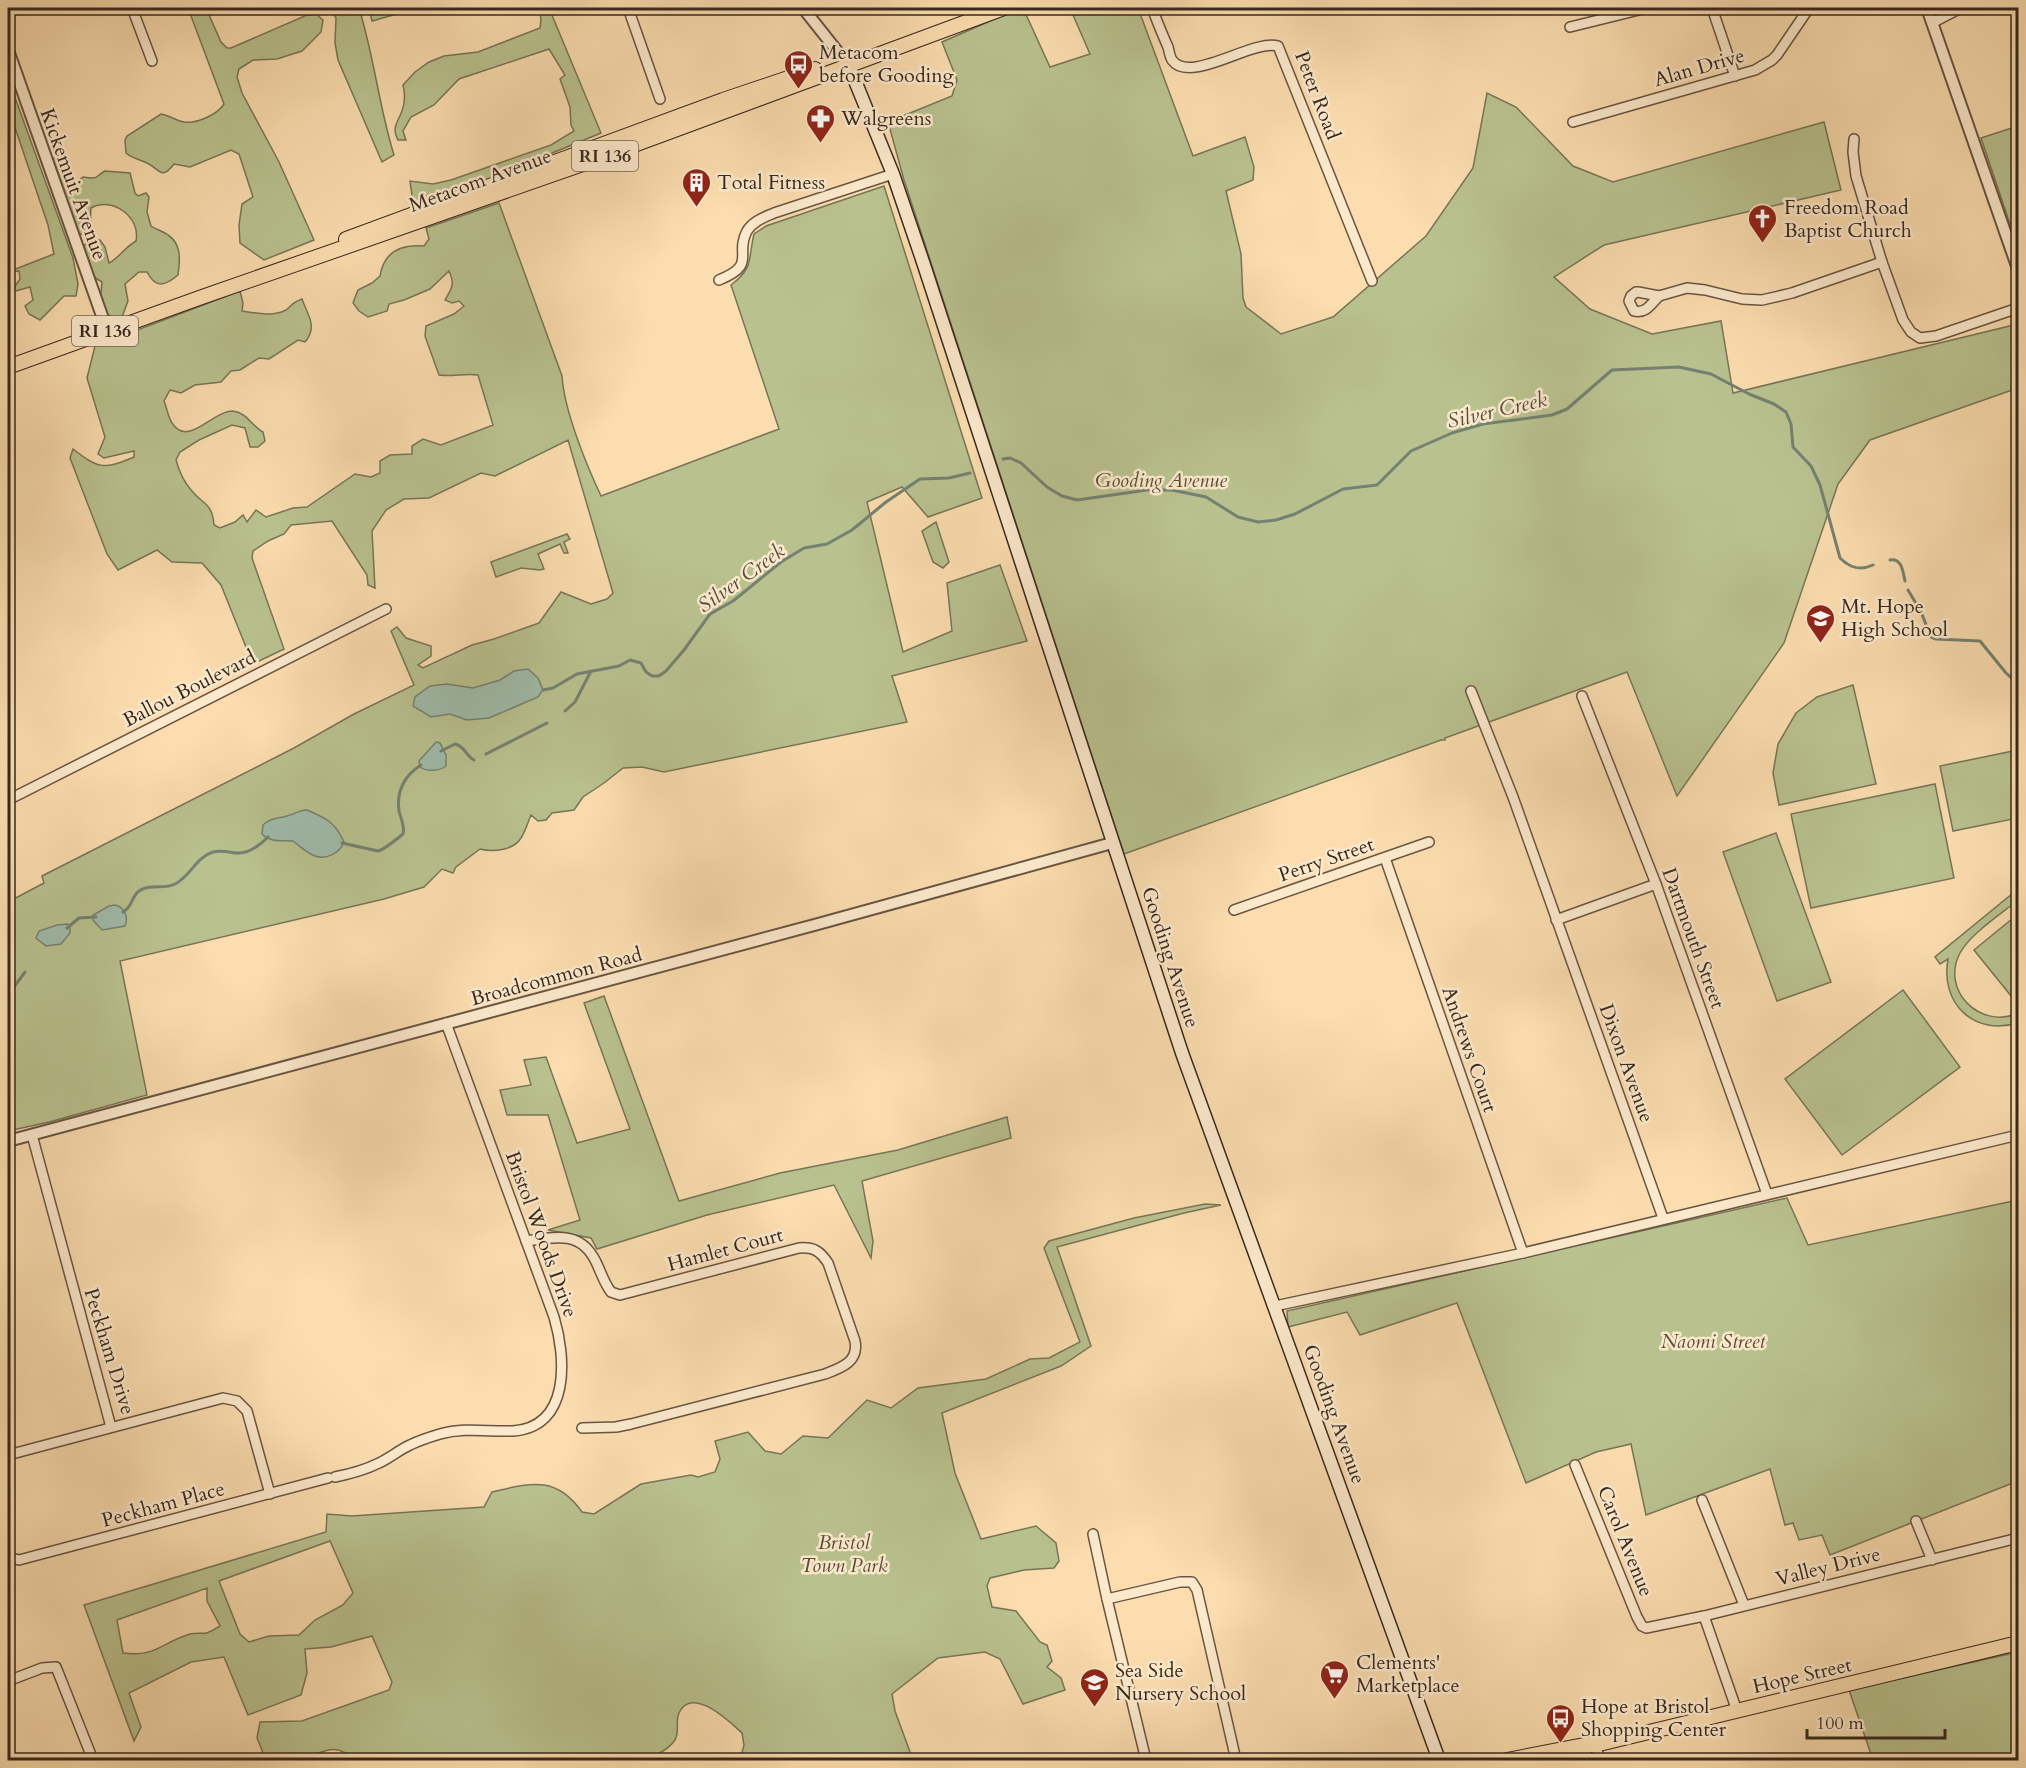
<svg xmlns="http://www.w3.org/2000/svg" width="2026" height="1768" viewBox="0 0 2026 1768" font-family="Cardo,serif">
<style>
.green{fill:#b9c28f;stroke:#787556;stroke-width:1.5;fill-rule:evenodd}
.water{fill:#9fbcab;stroke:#758172;stroke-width:1.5}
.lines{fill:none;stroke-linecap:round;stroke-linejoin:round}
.stream{stroke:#758172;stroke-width:3}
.minor-casing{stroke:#685542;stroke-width:12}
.tertiary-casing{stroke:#685542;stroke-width:14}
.secondary-casing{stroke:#37281d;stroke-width:15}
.primary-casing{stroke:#37281d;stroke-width:16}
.minor{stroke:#fce9cc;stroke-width:9}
.tertiary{stroke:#fce9cc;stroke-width:10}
.secondary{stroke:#fce9cc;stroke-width:12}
.primary{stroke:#fbddb0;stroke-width:14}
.labels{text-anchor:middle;stroke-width:5;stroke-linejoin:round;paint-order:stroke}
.shield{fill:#fce9cc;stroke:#726252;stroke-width:1.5}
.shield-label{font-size:18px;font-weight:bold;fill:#37281d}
.poi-label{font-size:20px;fill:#37281d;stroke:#fce9cc;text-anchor:start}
.street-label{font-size:20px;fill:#37281d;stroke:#fce9cc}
.park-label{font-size:20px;font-style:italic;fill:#584e3a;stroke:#fce9cc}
.water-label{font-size:21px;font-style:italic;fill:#514d40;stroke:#fce9cc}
</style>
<rect width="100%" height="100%" fill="#fbddb0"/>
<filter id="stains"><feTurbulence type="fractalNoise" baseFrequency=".00333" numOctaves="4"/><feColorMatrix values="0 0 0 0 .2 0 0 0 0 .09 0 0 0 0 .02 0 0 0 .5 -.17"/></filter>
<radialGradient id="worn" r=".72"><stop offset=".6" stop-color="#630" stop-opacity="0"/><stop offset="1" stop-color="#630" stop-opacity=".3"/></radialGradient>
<!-- green -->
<g class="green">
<path d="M188,8h18l15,34 6,6h4l76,-33 9,-1 7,6 -2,12 -19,19 -25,8 -24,1 -14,9 -2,8 5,16 37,69 35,78 -50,20 -24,-17 -1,-18 3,-21 11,-7 -14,-43 -8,-4 -41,17 -16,-3c-13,17 -14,5 -27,-1 -8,-4 -14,-4 -21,-10l-1,-13 2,-4 34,-22c8,1 15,7 23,8 13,2 34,-8 40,-18z"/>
<path d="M330,8h29c15,48 20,99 35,147l-12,7 -44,-102 -3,-17 1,-25z"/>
<polygon points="369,8 403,8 404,12 372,21"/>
<path d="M539,8h10l52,125 -100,41 -2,6 -85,30 -4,-29 23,3 18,-4 100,-35 23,-14 -3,-6 -1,-18 -10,-28 5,-4 -16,-26 -90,30 -25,26 -23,12 -8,14 3,9h-8c-7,-12 0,-18 4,-29 3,-8 3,-18 1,-26l12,-13 14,-10 15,-6 34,-4 62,-24 1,-9z"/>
<polygon points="1020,8 1023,8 1050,67 1090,54 1070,8 1138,8 1193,156 1245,137 1254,167 1253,180 1226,191 1241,254 1243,298 1246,307 1281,334 1333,317 1426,236 1473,168 1487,93 1516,107 1573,166 1613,182 1824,122 1841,190 1604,245 1554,277 1590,309 1652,334 1721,321 1733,393 2018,324 2018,388 1870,440 1838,484 1784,643 1677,796 1627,672 1445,738 1445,740 1441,740 1124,854 904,180 888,122 952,96 957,80 942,42"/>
<polygon points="8,78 73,258 78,284 76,296 64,296 40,320 29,314 25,306 33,300 30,287 16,291 13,289 20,279 19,271 8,272 54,254 48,225 8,107"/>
<polygon points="2018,126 2018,248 1981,138"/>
<path d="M53,158l8,3 5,24 3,3 14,-11c17,2 10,1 22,-6l25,2 5,20 3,3 8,-3 3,4 -2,15 4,14c6,4 12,5 17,9 14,9 12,26 10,40 -13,11 -22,14 -31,-3h-8l-14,12 3,17 -6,16c-25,2 -22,-17 -20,-35l-13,-8 -12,-23 14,-11h9l5,7 4,16c9,-4 16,-16 27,-22 5,-24 -24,-45 -45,-33 -2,18 6,26 -18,27l-28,-70z"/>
<path d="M884,186l98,312 -54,19 -26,-30 -35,15 36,150 49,-21 -5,-48 53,-18 27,76 -135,35 15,46 -243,50 -22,-5 -19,1 -19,15 -21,14 -9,13 -22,3 -6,7 -8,1 -7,-6c-3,7 -6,17 -10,23 -8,13 -29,14 -41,11l-24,18 -3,6 -11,-4 -18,18 -40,12 -264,62 27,134 -98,27 -41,9v-229l36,-19 -2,-7 252,-128 60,-34 60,-29 -23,-54 6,-4 9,11 25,8v10l-13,9 5,3 49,-23 22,-6 45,-16 22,-31 30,12 16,-5 6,-6 -45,-153 -73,36 -14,-3 -52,25 -25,1 -18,11 -14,21 3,57 -7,-3 -1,-10 -35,-54 -41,4 -7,9 -16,7 -15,10 -1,7 32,91 -27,13h-5l-31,-77 -19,-22 -30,-1 -15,-12 -39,20 -11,-16 -37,-96 3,-9c26,20 30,21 61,8v-6l-30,7 -6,-4 7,-17 -18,-59 8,-32 145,-55 3,12 -1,8c13,2 31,6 44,-1 7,-5 5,-7 16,-11 6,17 16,27 3,43l-7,-2 -29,19 -10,-1 -19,12 -9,1 -10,11 -26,3 -14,8 -11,-3 -6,11c3,7 4,16 8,22 16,25 40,-12 61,-12 13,1 20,16 30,21l2,9 -7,6h-8l-5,-19 -13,-3 -33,15 -19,12 -4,8c3,11 8,22 15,30 12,15 21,12 23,35l6,3 15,-6 8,-7 4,7 9,-12 10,7 27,-9 14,-1 48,-33 16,3 9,-4v-12l10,-6 22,-1v-8l11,-7 18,6 52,-20 -15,-50c-14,-2 -25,2 -39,0l-14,-39 1,-10 28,-12 10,-8 -5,-5 -7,2 -7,-3c7,-12 10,-16 4,-29l-19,18 -26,11 -15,4 -2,7 -19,6 -9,-6 -6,-8 5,-13 14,-7 8,-7c4,-25 21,-32 44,-30l5,-7 -3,-11 73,-25 63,173c2,34 24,88 39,120l178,-67 -48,-144c23,-17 17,-26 23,-51l12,-8z"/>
<polygon points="936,522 949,562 943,568 933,562 922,531"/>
<polygon points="567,534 570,539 564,542 568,553 564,553 560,544 538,554 544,569 540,570 521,568 496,577 491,562"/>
<polygon points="1853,685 1876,784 1779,805 1773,773 1778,744 1796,713 1817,697"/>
<polygon points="2018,750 2018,818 1953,831 1940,766"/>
<polygon points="1935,784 1954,878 1811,908 1791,814"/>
<polygon points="1776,833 1831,982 1777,1001 1723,852"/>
<path d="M2018,889v11c-17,14 -48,34 -58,53 -20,38 21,77 58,60v10c-45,13 -78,-20 -70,-64l-8,5 -5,-7z"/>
<polygon points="2018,914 2018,1001 2016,1002 1974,950"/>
<polygon points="1903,990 1960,1067 1842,1155 1785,1079"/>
<polygon points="604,996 679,1201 780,1173 898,1150 1007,1117 1011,1138 862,1181 873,1241 871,1258 834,1185 707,1215 597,1249 591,1238 548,1230 580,1220 548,1115 507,1115 500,1090 531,1085 524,1060 546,1057 577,1143 630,1129 584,1003"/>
<polygon points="1787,1198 1808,1245 2018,1200 2018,1481 1830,1555 1822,1535 1799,1540 1793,1523 1785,1525 1770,1469 1646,1515 1631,1444 1596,1452 1526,1483 1457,1303 1360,1335 1347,1312 1288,1327 1287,1311"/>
<path d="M1205,1204l16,1 -37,8 -127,34 34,99 -30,20 -119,47 13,60 26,66 55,-13 20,17 3,18 -5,7 -30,2 -34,8 -3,8 5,21 24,4 24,31 7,3 5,16 -5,6 14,11 4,12 -42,14 -23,-45 -15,-7 -47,6 -46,36 3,17 18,49h-173l4,-15 -2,-12c-12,-11 -50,-48 -63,-20 -4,9 1,18 -4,27 -9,13 -23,16 -36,20h-284c-24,-22 -35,-3 -60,0 -9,2 -19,1 -29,0l-9,-22 3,-16 42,-1 87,-31 3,-8 -20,-46 -41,11 -26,2 2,24 -6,22 -53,20 -24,-58 -33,5 -62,31 12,34 -7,14 -50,-136 242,-73 1,-18 25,2 132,-9 8,-15c39,-9 64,-17 90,20l12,2 47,-30 50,-9 7,2 17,-5 5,-13 -5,-18 33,-9 17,19 16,3 22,-18 25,2 39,-38 24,8 27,-20 68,-9 44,-20 19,-1 31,-16 -36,-94 5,-7 85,-23zM330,1541l23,52 -10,12 -28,15 -16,15 -30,1 -20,6 -9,-8 -21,-53zM207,1588v13l13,25c-4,2 -9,6 -14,7 -6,1 -12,-1 -19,2 -27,9 -32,22 -64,18l-6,-33z"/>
<polygon points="2018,1652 2018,1760 1873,1760 1849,1690"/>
</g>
<!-- water -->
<g class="water">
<polygon points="528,669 538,678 543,690 538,697 489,718 467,720 450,714 431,717 413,706 415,697 430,686 447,684 473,688 500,680 514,671"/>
<path d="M436,742l4,1 6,12v11c-7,5 -19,6 -26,1l-1,-6z"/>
<path d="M307,810c19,8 28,12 37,32 -4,11 -18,18 -29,14 -9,-3 -15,-10 -22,-15 -11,-1 -22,2 -31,-7l1,-9c8,-8 15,-6 24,-9 8,-2 12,-6 20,-6z"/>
<path d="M115,905c9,2 14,12 10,21l-23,4 -9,-10v-5l16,-9z"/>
<polygon points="67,924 70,925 70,933 61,944 46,946 36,938 39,931 57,925"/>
</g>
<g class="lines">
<!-- stream -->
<g class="stream">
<path d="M1003,459l7,-1 11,5 26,24 15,9 15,4 70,-10h25l34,7 32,20 20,5 18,-2 19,-6 48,-25 34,-4 34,-34 41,-18 31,-9 69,-9 15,-6 45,-39 67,-3 32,7 38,20 25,10 12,8 5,12 2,23 18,19 9,19 20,73c10,10 20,13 33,7"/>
<path d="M1890,560c12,-2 13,12 15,21"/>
<polyline points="1908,590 1921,612 1931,637 1936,639 1980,641 2006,673 2018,684"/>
<polyline points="543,690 553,688 577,674 619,666 630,660 641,663 646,672 652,676 659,676 666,671 684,650 710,614 733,601 781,562 804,548 827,544 852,530 886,502 920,479 949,478 970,473"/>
<polyline points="565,711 575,702 591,671"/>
<path d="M441,751l14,-7c10,2 11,12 19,16"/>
<polyline points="486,754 547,723"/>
<path d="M342,843l36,8c7,-2 19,-12 25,-17 2,-8 -2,-15 -4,-23 -3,-20 6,-36 22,-46"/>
<path d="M123,912c10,-6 8,-15 16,-21 11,-8 25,-1 36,-7 15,-7 21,-27 38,-32 9,-2 15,0 23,1 12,1 24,-8 32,-16"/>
<polyline points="67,928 79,918 96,917"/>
<polyline points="8,995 25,972"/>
</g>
<defs>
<g id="minor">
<polyline points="132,8 152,61"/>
<polyline points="628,8 660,99"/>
<path d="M1152,8c5,13 10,26 16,39 1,4 2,10 4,13 18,25 80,-21 106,-14l94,235"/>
<polyline points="1712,8 1735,76"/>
<polyline points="1932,23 1961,8"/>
<polyline points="1570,27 1647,8"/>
<polyline points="1573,122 1755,70 1772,60 1777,55 1809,8"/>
<polyline points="1854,139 1853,152 1856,176 1882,262 1903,320 1911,332 1920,338 1936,336 2018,308"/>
<path d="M719,280c39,-16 15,-25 28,-49 6,-10 18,-14 27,-18l119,-39"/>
<path d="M1636,292h2l21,4c-8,8 -13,18 -25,15l-5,-10 2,-5z"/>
<polyline points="1659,296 1687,288 1705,290 1742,299 1762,300 1792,293 1882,262"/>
<polyline points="1471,691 1513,797 1663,1218"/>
<polyline points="1582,696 1656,884 1767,1194"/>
<polyline points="8,800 386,609"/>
<polyline points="1385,858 1523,1253"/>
<polyline points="1234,910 1429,842"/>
<polyline points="1556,920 1656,884"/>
<polyline points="32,1135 111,1427"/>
<path d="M526,1241c29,-4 55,-11 70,21 5,10 8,21 15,30l9,3 179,-47c15,-1 21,3 29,15l27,78c4,21 -14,27 -30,33l-194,50 -15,3 -34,1"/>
<polyline points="1275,1306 1523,1253 2018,1135"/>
<polyline points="8,1455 223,1398 237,1401 247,1411 270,1494"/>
<polyline points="1575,1465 1637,1617 1642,1626 1646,1628 1704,1616 2018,1538"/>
<path d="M335,1477c15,-3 30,-7 44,-14 11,-5 20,-13 31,-18 10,-5 20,-8 30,-11 25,-7 48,-2 73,-3 58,-4 53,-74 41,-114l-108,-294"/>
<polyline points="1702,1500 1744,1605"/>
<polyline points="1916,1521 1932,1560"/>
<polyline points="1093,1534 1107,1599 1146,1760"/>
<polyline points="8,1557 19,1560 328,1478"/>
<polyline points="1107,1599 1180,1582 1192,1582 1197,1590 1236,1760"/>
<polyline points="1704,1616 1737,1711"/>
<polyline points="8,1681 42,1668 56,1667 93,1760"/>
<polyline points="1595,1745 1600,1760"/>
</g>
<g id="tertiary">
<polyline points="803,8 849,66"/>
<polyline points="1927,8 2018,269"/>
<polyline points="8,50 107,330"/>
<polyline points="8,1141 818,924 1112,843"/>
</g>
<polyline id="secondary" points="849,66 893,174 923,262 1182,1053 1439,1760"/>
<g id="primary">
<polyline points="346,239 723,100 815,69"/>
<polyline points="8,367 202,297 580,165 1004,8"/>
<polyline points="1507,1760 1584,1745 1595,1745 2018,1643"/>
<polyline points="1557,1760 1584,1753"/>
</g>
</defs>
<!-- minor casing -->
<use href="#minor" class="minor-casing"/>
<!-- tertiary casing -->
<use href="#tertiary" class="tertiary-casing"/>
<!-- secondary casing -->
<use href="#secondary" class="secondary-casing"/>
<!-- primary casing -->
<use href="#primary" class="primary-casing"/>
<!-- minor -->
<use href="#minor" class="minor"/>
<!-- tertiary -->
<use href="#tertiary" class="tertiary"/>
<!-- secondary -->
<use href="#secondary" class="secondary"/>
<!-- primary -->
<use href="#primary" class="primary"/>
</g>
<!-- icons -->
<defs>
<symbol id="bus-pin" viewBox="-11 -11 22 30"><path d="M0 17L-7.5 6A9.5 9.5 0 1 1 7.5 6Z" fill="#8f2418" stroke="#fce9cc"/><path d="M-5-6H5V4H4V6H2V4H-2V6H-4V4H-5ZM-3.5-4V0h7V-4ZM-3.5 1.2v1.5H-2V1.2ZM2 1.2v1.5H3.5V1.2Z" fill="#fff"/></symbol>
<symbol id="pharmacy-pin" viewBox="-11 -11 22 30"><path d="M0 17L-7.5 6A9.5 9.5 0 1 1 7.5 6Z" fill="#8f2418" stroke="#fce9cc"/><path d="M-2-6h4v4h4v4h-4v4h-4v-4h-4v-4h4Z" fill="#fff"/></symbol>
<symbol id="building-pin" viewBox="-11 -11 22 30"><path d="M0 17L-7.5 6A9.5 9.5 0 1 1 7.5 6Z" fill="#8f2418" stroke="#fce9cc"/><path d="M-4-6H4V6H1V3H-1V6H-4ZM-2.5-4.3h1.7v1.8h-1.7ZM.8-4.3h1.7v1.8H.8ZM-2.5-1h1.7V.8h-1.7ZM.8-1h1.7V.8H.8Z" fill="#fff"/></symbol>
<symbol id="church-pin" viewBox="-11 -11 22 30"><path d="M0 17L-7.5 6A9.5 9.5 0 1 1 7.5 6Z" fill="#8f2418" stroke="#fce9cc"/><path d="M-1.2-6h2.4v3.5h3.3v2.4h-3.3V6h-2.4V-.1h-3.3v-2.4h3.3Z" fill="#fff"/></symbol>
<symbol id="school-pin" viewBox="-11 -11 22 30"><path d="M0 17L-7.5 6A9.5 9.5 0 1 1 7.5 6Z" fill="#8f2418" stroke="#fce9cc"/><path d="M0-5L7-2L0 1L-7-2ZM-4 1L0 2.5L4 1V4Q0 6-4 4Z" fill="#fff"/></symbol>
<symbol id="supermarket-pin" viewBox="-11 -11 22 30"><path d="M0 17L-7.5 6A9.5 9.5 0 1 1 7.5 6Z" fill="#8f2418" stroke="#fce9cc"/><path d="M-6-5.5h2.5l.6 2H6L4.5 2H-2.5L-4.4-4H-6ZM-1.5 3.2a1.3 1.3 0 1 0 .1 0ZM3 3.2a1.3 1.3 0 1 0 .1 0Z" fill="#fff"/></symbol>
</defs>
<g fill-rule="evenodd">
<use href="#bus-pin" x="782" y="48" width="33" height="45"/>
<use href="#pharmacy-pin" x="804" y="102" width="33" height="45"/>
<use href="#building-pin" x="680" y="166" width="33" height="45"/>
<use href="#church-pin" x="1746" y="202" width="33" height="45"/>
<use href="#school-pin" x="1804" y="602" width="33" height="45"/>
<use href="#supermarket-pin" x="1318" y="1658" width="33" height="45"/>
<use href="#school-pin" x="1078" y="1666" width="33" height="45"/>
<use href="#bus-pin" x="1544" y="1702" width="33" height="45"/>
</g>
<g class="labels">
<!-- shield labels -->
<g class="shield">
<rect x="572" y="141" width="66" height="30" rx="4.5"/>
<rect x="72" y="316" width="66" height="30" rx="4.5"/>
</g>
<g class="shield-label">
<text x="605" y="162">RI 136</text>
<text x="105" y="337">RI 136</text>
</g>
<!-- poi labels -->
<g class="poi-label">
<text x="819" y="59">Metacom<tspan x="819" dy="23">before Gooding</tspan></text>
<text x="841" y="125">Walgreens</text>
<text x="717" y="189">Total Fitness</text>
<text x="1784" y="214">Freedom Road<tspan x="1784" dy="23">Baptist Church</tspan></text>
<text x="1841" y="613">Mt. Hope<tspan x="1841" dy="23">High School</tspan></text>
<text x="1356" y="1669">Clements'<tspan x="1356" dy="23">Marketplace</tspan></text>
<text x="1115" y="1677">Sea Side<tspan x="1115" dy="23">Nursery School</tspan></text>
<text x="1581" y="1713">Hope at Bristol<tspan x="1581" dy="23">Shopping Center</tspan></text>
</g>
<!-- street labels -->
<g class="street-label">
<text transform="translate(1699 67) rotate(-16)" y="7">Alan Drive</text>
<text transform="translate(1318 95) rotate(69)" y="7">Peter Road</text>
<text transform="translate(480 180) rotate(-20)" y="7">Metacom Avenue</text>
<text transform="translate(74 184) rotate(70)" y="7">Kickemuit Avenue</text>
<text transform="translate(189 688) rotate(-27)" y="7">Ballou Boulevard</text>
<text transform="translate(1326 859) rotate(-19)" y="7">Perry Street</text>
<text transform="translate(1694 938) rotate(70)" y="7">Dartmouth Street</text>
<text transform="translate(1171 957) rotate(72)" y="7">Gooding Avenue</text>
<text transform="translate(556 976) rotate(-15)" y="7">Broadcommon Road</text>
<text transform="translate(1470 1049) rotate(71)" y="7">Andrews Court</text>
<text transform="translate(1627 1063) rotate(70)" y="7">Dixon Avenue</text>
<text transform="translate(542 1234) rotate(70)" y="7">Bristol Woods Drive</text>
<text transform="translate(725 1249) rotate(-15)" y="7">Hamlet Court</text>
<text transform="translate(110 1351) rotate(73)" y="7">Peckham Drive</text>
<text transform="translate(1335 1414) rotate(70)" y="7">Gooding Avenue</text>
<text transform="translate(163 1504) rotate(-15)" y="7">Peckham Place</text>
<text transform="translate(1626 1541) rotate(68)" y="7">Carol Avenue</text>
<text transform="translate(1828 1566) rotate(-14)" y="7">Valley Drive</text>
<text transform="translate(1802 1675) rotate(-13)" y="7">Hope Street</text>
</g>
<!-- park labels -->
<g class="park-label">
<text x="1161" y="487">Gooding Avenue</text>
<text x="1713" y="1348">Naomi Street</text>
<text x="844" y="1549">Bristol<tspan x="844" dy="23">Town Park</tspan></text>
</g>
<!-- water labels -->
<g class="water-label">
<text transform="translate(1497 410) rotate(-13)" y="7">Silver Creek</text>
<text transform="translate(741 578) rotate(-36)" y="7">Silver Creek</text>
</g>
</g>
<!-- margin -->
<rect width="2026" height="1768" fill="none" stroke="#fbddb0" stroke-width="30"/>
<rect x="9" y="9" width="2008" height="1750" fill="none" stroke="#37281d" stroke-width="3"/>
<rect x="15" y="15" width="1996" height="1738" fill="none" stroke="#37281d" stroke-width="1.5"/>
<!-- scale -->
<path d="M1807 1729v9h138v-9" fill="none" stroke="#37281d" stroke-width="3"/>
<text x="1816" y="1729" font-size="18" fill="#37281d" stroke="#fce9cc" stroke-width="4.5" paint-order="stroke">100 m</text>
<rect width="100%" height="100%" filter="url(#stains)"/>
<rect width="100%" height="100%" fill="url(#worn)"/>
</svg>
